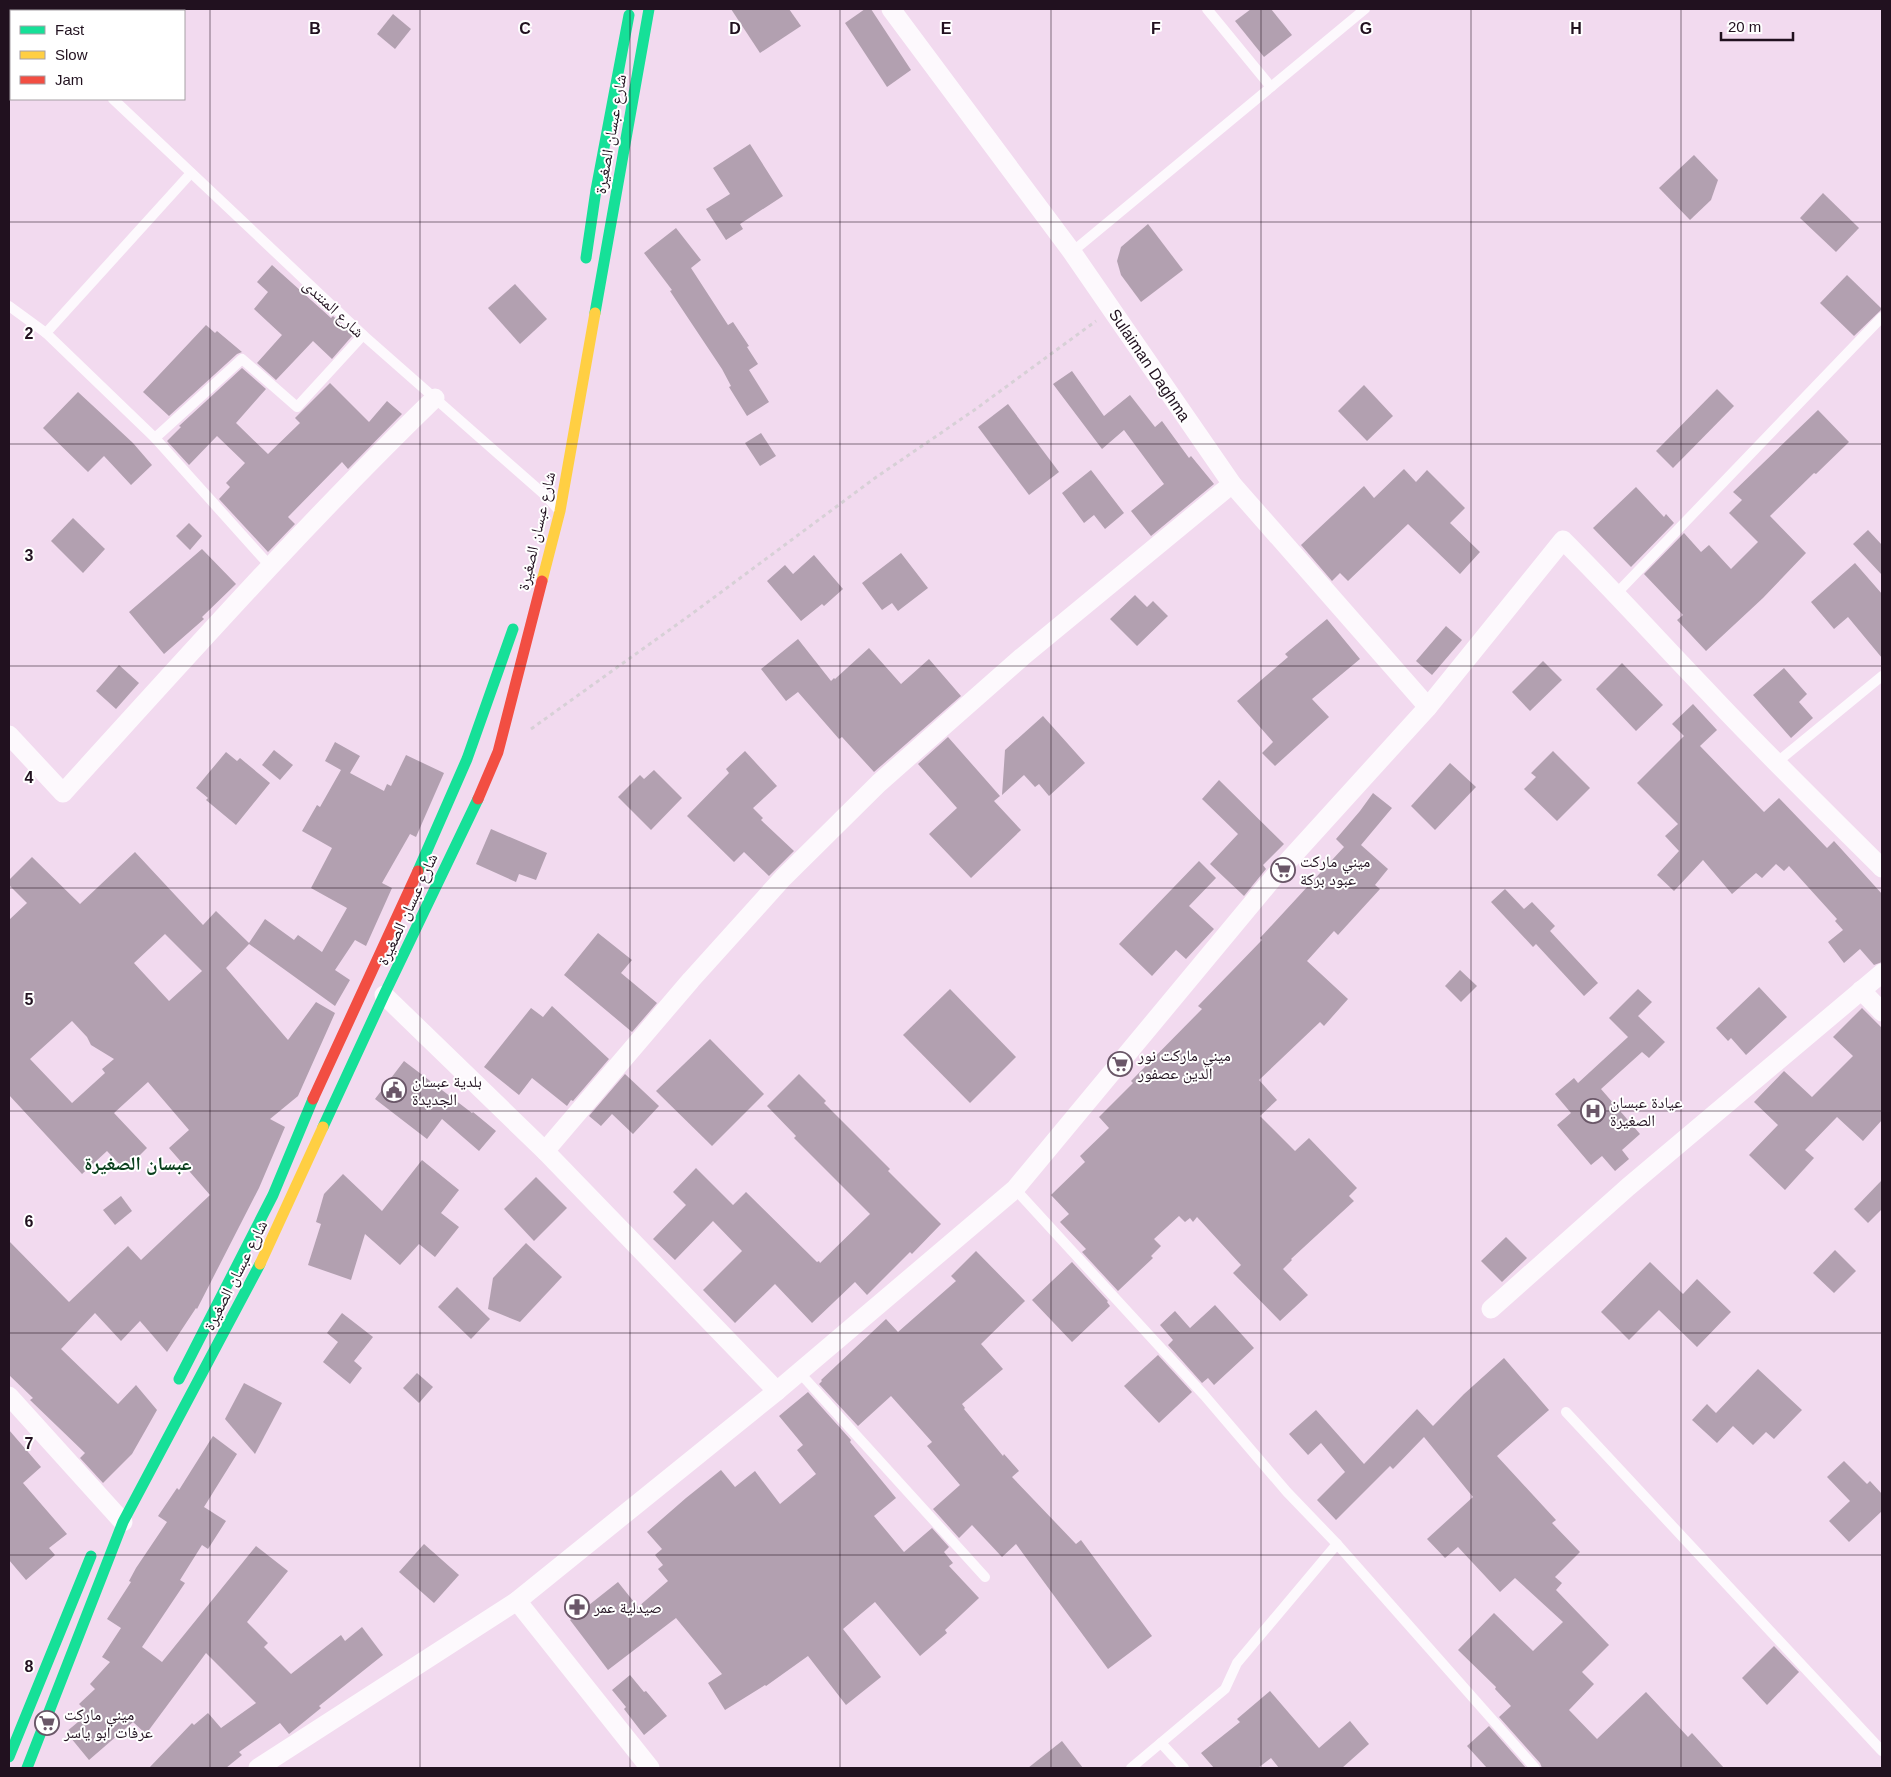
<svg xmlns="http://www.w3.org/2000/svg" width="1891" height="1777" viewBox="0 0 1891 1777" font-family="Arial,'Noto Naskh Arabic',sans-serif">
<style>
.building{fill:#b2a0b0;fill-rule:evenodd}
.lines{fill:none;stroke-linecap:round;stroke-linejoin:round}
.path{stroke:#d7d0d6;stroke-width:3;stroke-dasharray:4 4;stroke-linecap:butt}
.lane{stroke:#fdf9fd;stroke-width:10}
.street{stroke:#fdf9fd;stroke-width:19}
.fast{stroke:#16e098;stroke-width:11}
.slow{stroke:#ffcf43;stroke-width:11}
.jam{stroke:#f24e42;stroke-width:11}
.grid{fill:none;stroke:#21111f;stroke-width:1;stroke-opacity:0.55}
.labels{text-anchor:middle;stroke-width:4;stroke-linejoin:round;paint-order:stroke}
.street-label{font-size:16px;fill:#21111f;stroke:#fff}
.poi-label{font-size:16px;fill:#21111f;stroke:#fff;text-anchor:start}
.quarter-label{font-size:19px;font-weight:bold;fill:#0b401e;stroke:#fff}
.grid-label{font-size:16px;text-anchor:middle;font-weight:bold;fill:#21111f;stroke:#fff;stroke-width:4;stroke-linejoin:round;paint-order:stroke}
</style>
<rect width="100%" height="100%" fill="#f2daef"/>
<!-- building -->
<g class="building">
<polygon points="731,9 789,9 801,26 760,53"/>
<polygon points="865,9 871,9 911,70 887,87 845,23"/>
<polygon points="1251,9 1271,9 1292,35 1264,57 1235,21"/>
<polygon points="393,14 411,29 395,49 377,34"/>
<polygon points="750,144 783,196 740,224 743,229 726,240 706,209 730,194 713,168"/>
<polygon points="1694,155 1718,180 1711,200 1690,220 1659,188"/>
<polygon points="1823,193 1859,228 1836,252 1800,218"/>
<polygon points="1148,224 1183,270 1141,302 1121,275 1117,261 1121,247"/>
<polygon points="676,228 701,260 691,268 728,325 733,322 749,346 747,347 758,364 749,370 769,402 747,416 729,387 731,386 722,369 670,291 672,290 644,253"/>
<polygon points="272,265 331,318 333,316 353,335 332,359 313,341 276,380 257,363 282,335 254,309 268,292 257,282"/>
<polygon points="1847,275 1882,309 1854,336 1820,303"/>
<polygon points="515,284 547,319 520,344 488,308"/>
<polygon points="206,325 215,333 217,331 242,352 237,354 169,416 143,392"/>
<polygon points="242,368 266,389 236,423 268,454 300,423 295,418 330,383 369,422 387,401 402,414 348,469 342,462 288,517 295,524 268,552 219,499 230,487 226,483 245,463 217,436 189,465 167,441 181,427 179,426"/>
<polygon points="1072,371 1104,416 1130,395 1155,427 1162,421 1189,458 1191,456 1214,484 1151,536 1131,511 1164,484 1124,430 1102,449 1053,384"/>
<polygon points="1364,385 1393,416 1367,441 1338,411"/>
<polygon points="1717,389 1734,406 1673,468 1656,451"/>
<polygon points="78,392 133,443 152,465 131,485 104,456 88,472 43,428"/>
<polygon points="1008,404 1059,472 1029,495 978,427"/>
<polygon points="1818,410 1849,442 1816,474 1814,473 1770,516 1806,553 1763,598 1706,651 1677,620 1683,615 1644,574 1684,533 1701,552 1709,545 1731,569 1758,542 1729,513 1742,500 1733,492"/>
<polygon points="761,433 776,456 760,466 745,443"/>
<polygon points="1404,469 1416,482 1427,470 1465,508 1450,523 1480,552 1460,574 1408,524 1348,581 1340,573 1332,581 1301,545 1364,486 1374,498"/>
<polygon points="1091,470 1124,513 1105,529 1094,515 1084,523 1062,493"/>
<polygon points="1636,487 1664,517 1666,514 1674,523 1631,567 1593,528"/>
<polygon points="73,518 105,549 83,573 51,541"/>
<polygon points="189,523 202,536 190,550 176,536"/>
<polygon points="1868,530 1882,545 1882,575 1853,544"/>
<polygon points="202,549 236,584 202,617 204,619 164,654 129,612"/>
<polygon points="901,553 928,588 898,611 892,603 882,610 862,583"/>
<polygon points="814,555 843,589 824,606 822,604 801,621 767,581 785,565 793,574"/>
<polygon points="1855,563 1882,594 1882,658 1848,617 1834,629 1811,602"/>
<polygon points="1135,595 1147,607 1153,601 1168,616 1137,646 1110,619"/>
<polygon points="1327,619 1360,659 1312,699 1329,717 1275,766 1262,753 1273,742 1237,701 1288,657 1285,654"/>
<polygon points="1446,626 1462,640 1432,675 1416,661"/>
<polygon points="798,639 831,681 834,678 835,679 869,648 901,684 929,659 961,696 874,772 842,737 839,739 798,692 786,701 761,669"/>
<polygon points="1543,661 1562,680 1530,711 1512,692"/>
<polygon points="1622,663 1663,705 1636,731 1596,689"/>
<polygon points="119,665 139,683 116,709 96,691"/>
<polygon points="1784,668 1807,694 1799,702 1813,718 1791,738 1753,695"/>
<polygon points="1693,704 1717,730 1700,746 1764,812 1779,798 1827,848 1834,841 1882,894 1882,962 1874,965 1860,949 1844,963 1828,942 1843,930 1835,921 1837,919 1789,866 1784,871 1776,864 1762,878 1756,873 1732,894 1703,860 1674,891 1657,875 1679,851 1665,836 1678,824 1637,783 1684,736 1672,724"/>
<polygon points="1043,716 1085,763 1049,796 1039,784 1035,787 1024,775 1002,795 1005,750"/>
<polygon points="948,737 1000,796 994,801 1021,830 971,878 929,834 957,808 918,764"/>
<path d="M335,742l25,14 -10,17 34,18 3,-7 4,2 15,-31 38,18 -28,64 -6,-3 -28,49 10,5 -26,58 -11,-6 -20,30 15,10 -15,26 -86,-62 -23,24 62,72 28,-38 19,11 -37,83 -28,23 15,8 -26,61 -62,121 -1,-1 -29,44 -27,-31 -19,20 -26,-28 -34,36 57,55 18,-19 21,25 -25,44 -29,29 -23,-25 5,-5 -55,-53 3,-2 -24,-23v-134l60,61 59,-56 13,14 69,-65 -41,-47 20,-18 -41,-48 -34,31 33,35 -22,22 -18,-19 -25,23 -73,-79v-175l18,-17 -18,-18v-5l23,-23 48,47 55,-52 68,73 13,-14 33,32 16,-24 29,21 4,-5 24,17 25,-44 -36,-20 21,-40 -30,-17 15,-26 3,2 21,-37 -16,-9zM165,934l37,37 -33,30 -35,-38zM72,1021l15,16 4,8 23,14 -12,10 3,4 -33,30 -42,-44z"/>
<polygon points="274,750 293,765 280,780 262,765"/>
<polygon points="745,751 777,786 753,808 763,818 761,820 794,851 769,876 744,852 734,862 687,816 729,773 726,769"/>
<polygon points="1553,751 1590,788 1557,821 1524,789 1536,777 1531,773"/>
<polygon points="226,752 237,761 240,758 270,783 236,825 206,800 208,798 196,788"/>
<polygon points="1450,763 1476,787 1435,830 1411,806"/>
<polygon points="654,770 682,798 651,830 618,797 640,775 644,779"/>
<polygon points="1219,780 1284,844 1263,865 1266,869 1244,896 1210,864 1238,834 1202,799"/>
<polygon points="1373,793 1392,808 1361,845 1388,869 1375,885 1380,889 1338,935 1334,931 1307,961 1348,999 1324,1026 1320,1022 1259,1080 1277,1100 1260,1116 1295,1151 1309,1138 1357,1188 1349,1196 1354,1201 1291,1259 1292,1260 1283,1269 1308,1295 1280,1321 1233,1273 1241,1265 1197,1217 1193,1222 1190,1218 1185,1222 1179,1216 1154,1239 1161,1246 1151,1256 1153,1258 1118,1291 1082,1252 1086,1249 1060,1222 1069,1214 1051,1195 1085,1162 1080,1156 1109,1128 1099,1117 1133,1083 1131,1081 1202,1009 1198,1006 1262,940 1260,938 1344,847 1336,839 1360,811"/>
<polygon points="491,829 547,853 536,880 519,874 516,882 476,864"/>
<polygon points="1199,861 1216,878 1189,906 1214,929 1186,959 1176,950 1152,976 1119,944"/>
<polygon points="1505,889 1524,909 1532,902 1555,926 1550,931 1598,983 1584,996 1536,944 1533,947 1491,902"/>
<polygon points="598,933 632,960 621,973 657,1003 632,1032 564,975"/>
<polygon points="1460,970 1477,986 1461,1002 1445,986"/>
<polygon points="1759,987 1787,1017 1746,1055 1731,1038 1728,1041 1716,1028"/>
<polygon points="950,989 1016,1057 970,1103 903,1035"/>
<polygon points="1638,989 1652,1002 1638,1016 1665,1042 1649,1058 1642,1052 1601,1089 1640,1134 1622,1150 1629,1159 1615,1171 1602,1156 1591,1165 1557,1125 1571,1113 1555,1094 1574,1078 1578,1083 1628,1037 1609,1018"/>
<polygon points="552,1006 609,1059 573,1101 571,1100 567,1106 532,1078 519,1095 484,1067 531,1008 543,1017"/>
<polygon points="1862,1008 1882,1028 1882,1120 1863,1141 1837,1117 1805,1150 1814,1158 1785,1190 1749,1155 1778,1125 1754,1102 1784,1071 1812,1097 1853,1056 1833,1037"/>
<polygon points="710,1039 764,1094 712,1146 656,1091"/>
<polygon points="404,1061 472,1113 473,1112 496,1131 479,1151 442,1119 427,1139 375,1099"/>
<polygon points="625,1074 659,1106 633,1134 612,1114 601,1126 589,1116"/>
<polygon points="799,1074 826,1101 824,1103 890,1169 888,1171 941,1224 912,1254 910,1252 867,1295 855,1282 812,1323 775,1284 735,1323 703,1290 742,1251 713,1221 675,1260 653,1239 686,1205 673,1192 696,1168 733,1205 746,1192 817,1262 819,1261 820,1263 870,1214 794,1138 796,1136 767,1106"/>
<polygon points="422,1160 459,1190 441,1213 459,1227 435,1257 419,1244 400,1265 365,1234 351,1280 308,1265 321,1224 316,1222 324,1194 343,1174 382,1211"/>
<polygon points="536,1177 567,1208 534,1241 504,1209"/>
<polygon points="1882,1180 1882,1209 1868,1223 1854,1209"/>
<polygon points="121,1196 132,1211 115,1225 103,1210"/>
<polygon points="1506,1237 1527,1258 1502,1282 1481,1261"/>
<polygon points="526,1243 562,1277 520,1322 488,1309 493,1278"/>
<polygon points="1835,1250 1856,1271 1834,1293 1813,1273"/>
<polygon points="976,1251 1025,1301 981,1344 1003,1369 962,1404 965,1408 964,1409 1003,1456 1004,1454 1019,1471 1012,1477 1076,1544 1081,1540 1152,1636 1108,1669 1016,1544 1002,1557 972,1525 959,1538 933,1509 960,1485 927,1446 932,1442 891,1396 858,1426 819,1384 822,1381 821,1380 886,1319 898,1332 956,1281 951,1276"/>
<polygon points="1072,1262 1108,1301 1107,1302 1110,1306 1072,1342 1032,1300"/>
<polygon points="1650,1262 1683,1294 1697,1279 1731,1312 1697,1347 1659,1310 1629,1340 1601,1312"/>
<polygon points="457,1287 490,1319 471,1339 438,1307"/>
<polygon points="1215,1305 1254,1348 1214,1385 1208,1378 1202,1383 1168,1345 1173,1340 1160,1325 1175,1311 1190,1328"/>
<polygon points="342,1313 373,1337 354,1361 362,1368 350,1384 323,1362 338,1342 327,1333"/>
<polygon points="1158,1355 1192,1392 1159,1423 1124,1386"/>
<polygon points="1504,1358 1549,1410 1497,1456 1556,1520 1552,1523 1580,1552 1555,1577 1562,1583 1556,1590 1609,1645 1582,1672 1594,1684 1569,1710 1597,1739 1646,1692 1688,1737 1692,1733 1724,1768 1542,1768 1540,1763 1499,1717 1511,1706 1495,1689 1496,1687 1458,1650 1494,1613 1533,1651 1563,1622 1515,1578 1500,1592 1458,1547 1445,1558 1427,1539 1473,1497 1424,1437 1393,1469 1390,1466 1336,1520 1317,1500 1345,1472 1321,1443 1308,1455 1289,1434 1316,1410 1364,1464 1417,1409 1433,1426 1464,1394"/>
<polygon points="1758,1369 1802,1410 1774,1439 1766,1432 1753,1445 1733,1426 1717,1443 1692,1420 1707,1404 1716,1413"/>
<polygon points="417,1373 433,1387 419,1403 403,1388"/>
<polygon points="244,1383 282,1403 255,1454 225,1419"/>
<polygon points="808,1392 851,1440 850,1442 896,1498 874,1516 904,1552 932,1528 949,1547 944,1552 953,1563 949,1566 979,1598 945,1630 947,1633 920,1656 875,1602 843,1629 881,1677 846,1705 808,1656 766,1686 765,1685 725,1710 708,1683 722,1674 676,1618 608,1670 570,1620 618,1582 638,1607 668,1581 658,1569 663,1565 655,1555 662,1549 647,1532 686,1498 721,1470 735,1487 755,1471 780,1504 816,1474 797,1450 803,1445 779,1416"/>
<polygon points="9,1430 41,1467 23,1483 67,1534 49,1548 55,1555 26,1580 9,1560"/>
<polygon points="213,1436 237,1454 204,1507 226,1521 208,1549 202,1545 180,1580 185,1583 142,1647 162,1662 256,1546 288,1571 247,1622 268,1643 264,1647 291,1674 341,1635 345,1641 362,1627 383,1655 319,1706 321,1708 289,1734 280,1723 239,1752 242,1755 226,1768 149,1768 192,1723 194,1725 208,1713 221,1728 256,1703 206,1653 146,1734 133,1722 89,1760 66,1732 78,1722 73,1717 83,1708 79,1704 95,1689 90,1684 110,1662 102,1657 121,1628 107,1619 131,1582 129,1581 136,1568 167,1522 158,1516 177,1488 179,1490"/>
<polygon points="1844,1461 1867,1484 1870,1481 1882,1494 1882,1511 1849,1542 1829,1521 1850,1501 1827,1477"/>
<polygon points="424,1544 459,1575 434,1603 399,1572"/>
<polygon points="1774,1646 1799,1672 1767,1705 1742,1678"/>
<polygon points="630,1675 644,1692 646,1691 667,1716 644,1735 624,1709 626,1707 612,1690"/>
<polygon points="1270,1691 1319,1748 1350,1721 1369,1744 1342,1768 1279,1768 1271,1758 1258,1768 1214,1768 1201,1753 1240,1722 1237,1719"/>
<polygon points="1489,1726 1526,1768 1487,1768 1467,1746"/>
<polygon points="1062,1741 1083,1768 1028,1768"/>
</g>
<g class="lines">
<!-- path -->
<polyline class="path" points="531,729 693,613 875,478 973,411 1096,321"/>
<!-- lane -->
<g class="lane">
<polyline points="21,9 23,11"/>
<polyline points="1207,9 1271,87"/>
<polyline points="113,99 363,335 546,496 557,508"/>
<polyline points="1072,252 1365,9"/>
<polyline points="9,306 46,333 155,438 270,566"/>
<polyline points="46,333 191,173"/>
<polyline points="155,438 242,359 297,407 363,335"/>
<polyline points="1617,593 1882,317"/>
<polyline points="1776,763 1882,676"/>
<polyline points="1015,1189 1204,1395 1287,1492 1337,1544 1535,1768"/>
<polyline points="799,1372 985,1577"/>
<polyline points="1566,1412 1882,1751"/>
<polyline points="1161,1743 1184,1768"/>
<polyline points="1131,1768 1225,1689 1237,1663 1337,1544"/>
</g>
<!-- street -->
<g class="street">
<polyline points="891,9 1072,252 1232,484 1428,707"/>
<path d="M9,735l54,58c122,-134 242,-269 372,-395"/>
<polyline points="1861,990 1882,1012"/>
<path d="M384,995l161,156 232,240 238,-202 264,-318 149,-164 135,-167c50,50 97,102 146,153 56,60 115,117 173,175"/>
<polyline points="545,1151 691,980 783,878 879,783 1022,657 1232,484"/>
<polyline points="1491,1309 1628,1187 1882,973"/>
<polyline points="9,1396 123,1522"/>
<polyline points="517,1601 650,1768"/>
<polyline points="258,1768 517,1601 777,1391"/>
</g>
<!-- fast -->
<g class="fast">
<polyline points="586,258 596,190 629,15"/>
<polyline points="595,313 649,9"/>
<polyline points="418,871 467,759 513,629"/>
<polyline points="323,1127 384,995 478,799"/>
<polyline points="179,1379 273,1195 313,1099"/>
<polyline points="9,1757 91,1556"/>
<polyline points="27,1768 123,1522 260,1264"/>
</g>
<!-- slow -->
<g class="slow">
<polyline points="542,581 560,511 595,313"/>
<polyline points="260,1264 323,1127"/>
</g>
<!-- jam -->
<g class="jam">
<polyline points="478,799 498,752 542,581"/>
<polyline points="313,1099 418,871"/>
</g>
</g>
<!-- grid -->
<path class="grid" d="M210,9v1759M420,9v1759M630,9v1759M840,9v1759M1051,9v1759M1261,9v1759M1471,9v1759M1681,9v1759M9,222h1873M9,444h1873M9,666h1873M9,888h1873M9,1111h1873M9,1333h1873M9,1555h1873"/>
<!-- icons -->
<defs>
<symbol id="supermarket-ring" viewBox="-11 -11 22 22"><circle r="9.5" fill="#fff" stroke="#6a5768" stroke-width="1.5"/><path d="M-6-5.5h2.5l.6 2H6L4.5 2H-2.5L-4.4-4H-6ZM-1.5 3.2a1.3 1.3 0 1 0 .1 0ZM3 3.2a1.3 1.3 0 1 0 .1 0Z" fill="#6a5768"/></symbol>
<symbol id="civic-ring" viewBox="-11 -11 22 22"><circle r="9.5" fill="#fff" stroke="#6a5768" stroke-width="1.5"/><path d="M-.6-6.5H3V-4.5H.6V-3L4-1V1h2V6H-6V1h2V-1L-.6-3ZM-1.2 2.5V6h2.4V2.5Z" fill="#6a5768"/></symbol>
<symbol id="hospital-ring" viewBox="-11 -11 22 22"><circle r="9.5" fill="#fff" stroke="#6a5768" stroke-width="1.5"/><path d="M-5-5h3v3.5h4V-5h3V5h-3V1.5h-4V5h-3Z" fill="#6a5768"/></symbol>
<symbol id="pharmacy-ring" viewBox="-11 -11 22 22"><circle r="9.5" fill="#fff" stroke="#6a5768" stroke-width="1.5"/><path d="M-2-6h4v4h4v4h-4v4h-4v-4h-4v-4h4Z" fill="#6a5768"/></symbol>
</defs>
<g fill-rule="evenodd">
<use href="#supermarket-ring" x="1269" y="856" width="28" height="28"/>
<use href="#supermarket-ring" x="1106" y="1050" width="28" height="28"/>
<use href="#civic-ring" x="380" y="1076" width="28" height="28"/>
<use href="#hospital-ring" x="1579" y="1097" width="28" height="28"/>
<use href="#pharmacy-ring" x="563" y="1593" width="28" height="28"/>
<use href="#supermarket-ring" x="33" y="1709" width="28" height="28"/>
</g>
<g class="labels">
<!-- street labels -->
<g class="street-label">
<text transform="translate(610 134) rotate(-80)" y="6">شارع عبسان الصغيرة</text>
<text transform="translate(334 308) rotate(43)" y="6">شارع المنتدى</text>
<text transform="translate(1150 365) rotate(56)" y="6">Sulaiman Daghma</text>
<text transform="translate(536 531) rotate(-77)" y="6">شارع عبسان الصغيرة</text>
<text transform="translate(407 909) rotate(-65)" y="6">شارع عبسان الصغيرة</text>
<text transform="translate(235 1275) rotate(-63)" y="6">شارع عبسان الصغيرة</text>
</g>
<!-- poi labels -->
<g class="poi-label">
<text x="1300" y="867">ميني ماركت<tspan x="1300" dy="18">عبود بركة</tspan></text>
<text x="1138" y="1061">ميني ماركت نور<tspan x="1138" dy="18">الدين عصفور</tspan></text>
<text x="412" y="1087">بلدية عبسان<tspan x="412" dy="18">الجديدة</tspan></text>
<text x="1610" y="1108">عيادة عبسان<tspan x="1610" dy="18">الصغيرة</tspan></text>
<text x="594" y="1613">صيدلية عمر</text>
<text x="64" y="1720">ميني ماركت<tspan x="64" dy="18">عرفات ابو ياسر</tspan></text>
</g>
<!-- quarter labels -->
<g class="quarter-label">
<text x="138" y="1170">عبسان الصغيرة</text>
</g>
</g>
<g class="grid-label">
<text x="315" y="34">B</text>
<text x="525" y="34">C</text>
<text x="735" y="34">D</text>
<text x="946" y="34">E</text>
<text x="1156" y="34">F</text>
<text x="1366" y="34">G</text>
<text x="1576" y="34">H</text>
<text x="29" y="339">2</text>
<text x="29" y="561">3</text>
<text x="29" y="783">4</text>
<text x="29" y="1005">5</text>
<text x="29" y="1227">6</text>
<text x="29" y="1449">7</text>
<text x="29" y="1672">8</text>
</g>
<!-- border -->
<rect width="1891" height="1777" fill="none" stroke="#21111f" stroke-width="20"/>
<!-- legend -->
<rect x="10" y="10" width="175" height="90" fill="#ffffff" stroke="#a6a0a5"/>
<rect x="20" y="26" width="25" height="8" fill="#16e098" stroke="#a6a0a5"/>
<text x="55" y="35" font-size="15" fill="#21111f">Fast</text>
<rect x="20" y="51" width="25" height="8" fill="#ffcf43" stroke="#a6a0a5"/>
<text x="55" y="60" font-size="15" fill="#21111f">Slow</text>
<rect x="20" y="76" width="25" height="8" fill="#f24e42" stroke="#a6a0a5"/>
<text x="55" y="85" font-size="15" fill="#21111f">Jam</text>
<!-- scale -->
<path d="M1721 32v8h72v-8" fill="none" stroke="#21111f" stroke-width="2.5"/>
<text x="1728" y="32" font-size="15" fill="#21111f" stroke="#ffffff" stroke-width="4" paint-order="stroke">20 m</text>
</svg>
